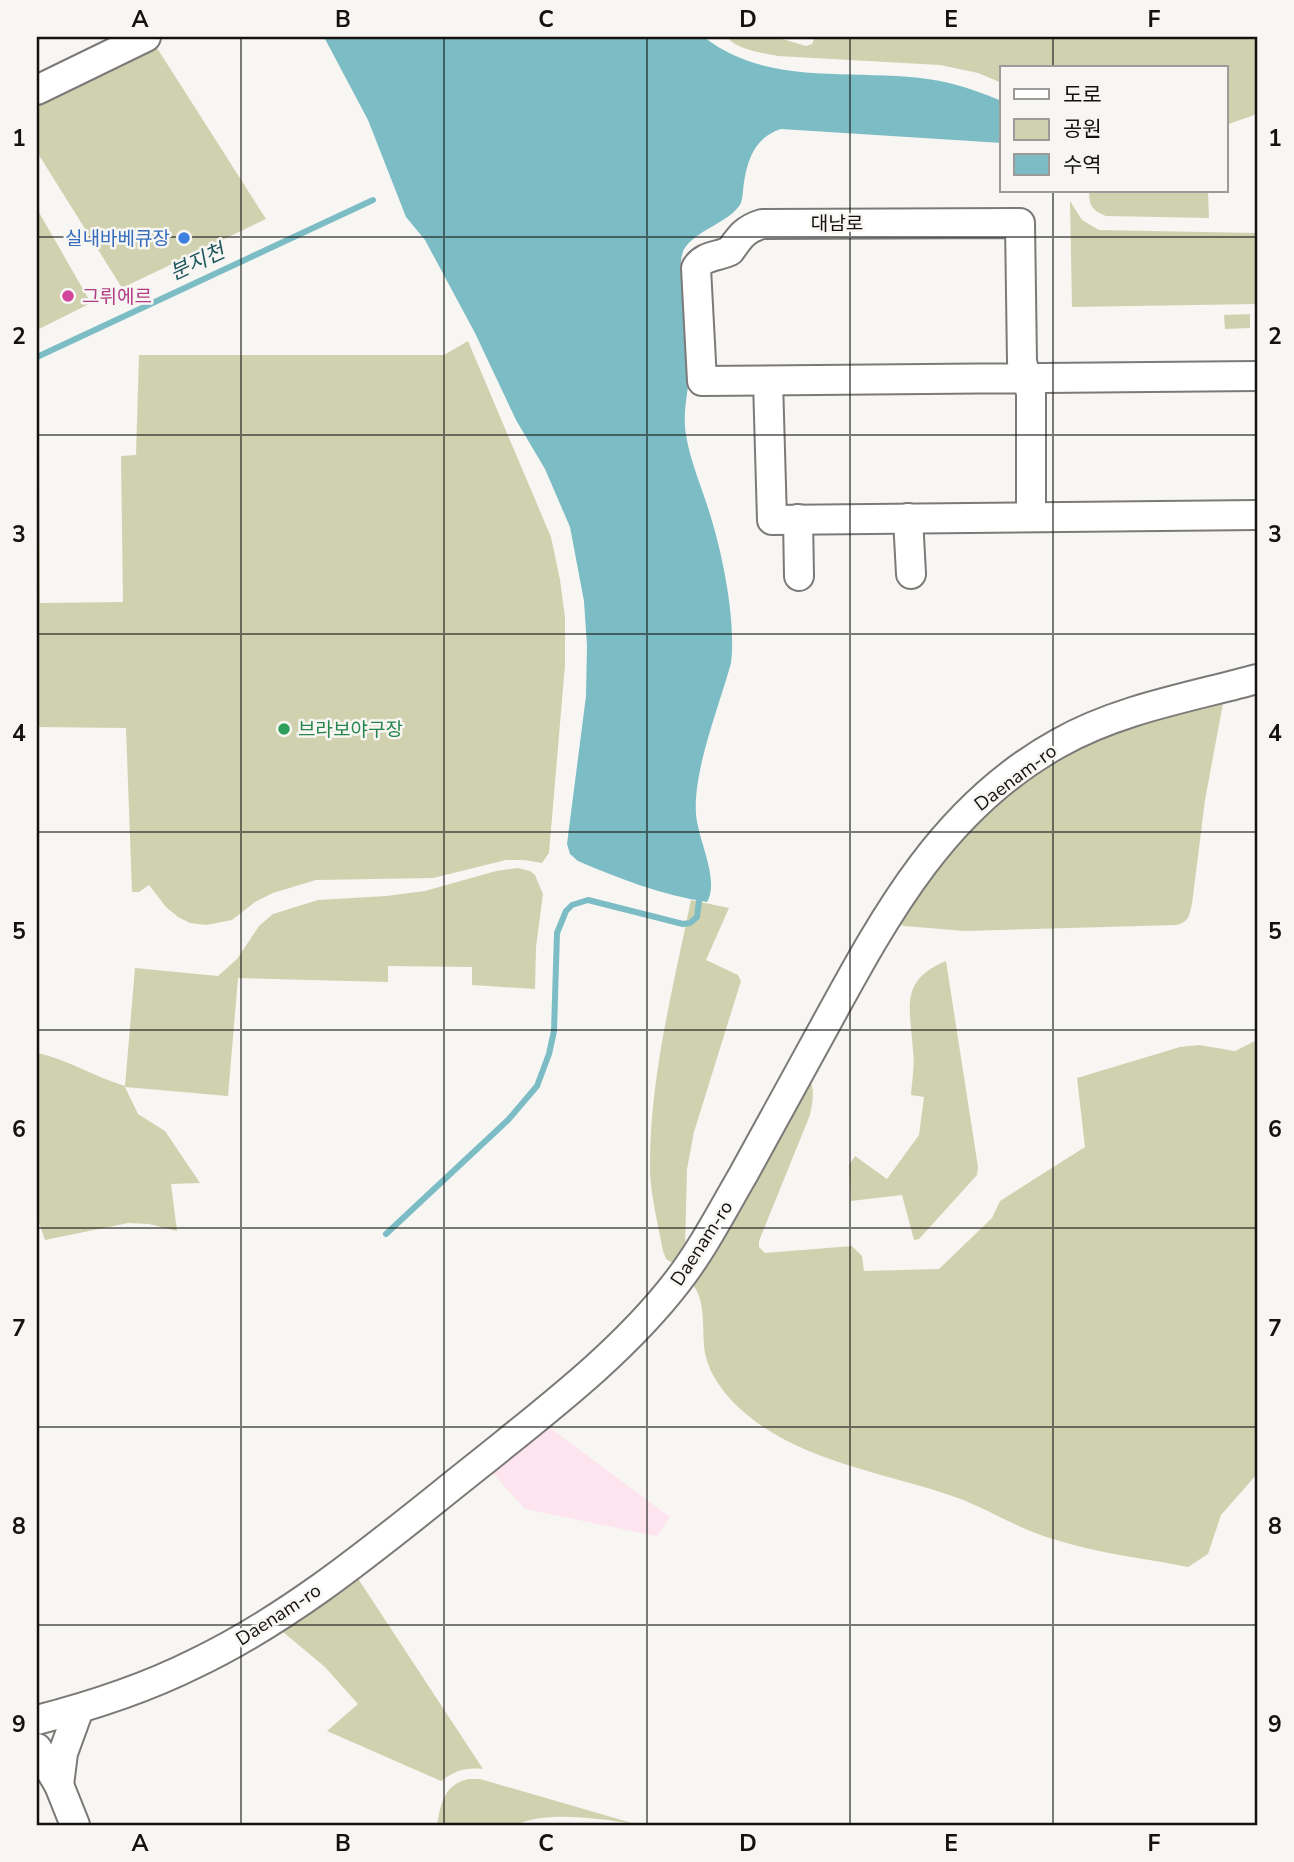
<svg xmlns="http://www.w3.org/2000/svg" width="1294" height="1862" viewBox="0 0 1294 1862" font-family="'Nunito Sans','Noto Sans KR',sans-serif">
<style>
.industrial{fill:#fde4ee}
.green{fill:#d0d2af}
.water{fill:#7cbcc4}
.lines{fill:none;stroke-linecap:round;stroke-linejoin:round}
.stream{stroke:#7cbcc4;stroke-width:6}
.minor-casing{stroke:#7c7a78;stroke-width:32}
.minor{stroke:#fff;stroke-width:28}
.grid{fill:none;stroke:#131211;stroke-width:2;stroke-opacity:0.55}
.shop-dot{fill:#3f7fe0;stroke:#f7f6f3;stroke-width:2.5}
.hotel-dot{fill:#d1479c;stroke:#f7f6f3;stroke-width:2.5}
.leisure-dot{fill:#2e9e5b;stroke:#f7f6f3;stroke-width:2.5}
.labels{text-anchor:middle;stroke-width:5;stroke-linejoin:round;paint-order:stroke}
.street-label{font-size:19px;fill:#131211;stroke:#f7f6f3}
.shop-label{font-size:19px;fill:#366cbe;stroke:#f7f6f3;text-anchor:end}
.hotel-label{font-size:19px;fill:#b23c85;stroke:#f7f6f3;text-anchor:start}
.leisure-label{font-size:19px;fill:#27864d;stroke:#f7f6f3;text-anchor:start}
.water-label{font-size:21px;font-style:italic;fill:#21585e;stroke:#f7f6f3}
.neatline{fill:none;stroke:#131211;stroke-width:2.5}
.grid-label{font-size:23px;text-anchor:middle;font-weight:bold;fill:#131211}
</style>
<rect width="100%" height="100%" fill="#f7f6f3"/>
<!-- industrial -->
<polygon class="industrial" points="542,1422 670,1517 657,1536 525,1509 487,1467"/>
<!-- green -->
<g class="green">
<path d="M727,37h49l30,9 6,-2 3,-7h442v77l-31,11v-57h-224v15l-24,-10 -38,-8 -162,-9c-16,-3 -41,-6 -51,-19z"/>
<polygon points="157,48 266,219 122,288 37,152 37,104"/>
<path d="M1089,191h119l1,27 -103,-2c-14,-5 -17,-11 -17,-25z"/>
<polygon points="1070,201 1082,220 1099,230 1257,233 1257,304 1072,307"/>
<polygon points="37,209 91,303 37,330"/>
<polygon points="1250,314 1250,328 1225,329 1224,315"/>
<polygon points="468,341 551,537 560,580 565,617 565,665 549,853 542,863 524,860 506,860 433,878 316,880 273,893 255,902 232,920 206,925 190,923 178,917 166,907 149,885 139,892 132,892 126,728 37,727 37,456 39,455 40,603 123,602 121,456 136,455 139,355 444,355"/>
<path d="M1224,698l-19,102 -13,104c-3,12 -3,18 -16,21l-211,6 -61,-5 -6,-3 28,-54 66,-69 98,-63z"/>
<path d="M518,868l12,3 5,4 8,19 -7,53 -1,42 -63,-4v-18l-84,-1v16l-150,-4 -10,118 -103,-9 13,27 27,17 35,52 -29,1 6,47 -28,-7 -21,-1 -83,17 -8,-23v-164c30,6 58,24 88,33l10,-118 83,8 19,-17 22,-33 14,-12 45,-14 68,-4 39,-5 71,-20z"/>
<path d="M691,900l38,8 -23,52 32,15 3,6 -47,151 -7,37 -2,81 -9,11 -5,1 -5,-3 -3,-8c-5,-26 -12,-54 -13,-80 -1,-92 23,-182 41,-271z"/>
<path d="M946,961l32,206 -1,8 -58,64 -5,1 -12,-45 -51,6 -2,-36 6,-9 32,23 32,-44 5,-38 -13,-2c1,-15 4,-31 2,-45 -3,-42 -14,-70 33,-89z"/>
<path d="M1257,1040v434l-36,41 -13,39 -20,13c-44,-9 -93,-14 -135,-28 -35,-10 -64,-30 -98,-42 -75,-26 -164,-36 -222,-95 -12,-13 -23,-28 -27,-45 -6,-23 3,-59 -17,-76l117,-207c10,13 7,25 4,41l-51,126v6l6,6 87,-7 10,10 2,15 75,-2 53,-51 8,-17 85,-54 -8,-69 103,-31 19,-2 36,6z"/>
<path d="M355,1574l128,195c-18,-2 -28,2 -42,12l-114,-50 31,-27 -33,-37 -48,-40z"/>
<path d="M468,1779h12l152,44c-35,-4 -84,-13 -117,2h-78c4,-22 7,-40 31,-46z"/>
</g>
<!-- water -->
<path class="water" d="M324,37h380c67,53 158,29 236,44 21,4 42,12 62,20v42l-221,-14c-25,8 -33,28 -37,53 -1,6 -1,15 -3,21 -11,21 -54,29 -59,52 -5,19 6,52 7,74 1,12 2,25 1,37 -1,24 -8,45 -4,69 5,30 18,57 26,86 12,40 24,102 19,142 -12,44 -38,107 -35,151 2,26 24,66 11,88 -45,-7 -87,-23 -129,-41l-8,-7 -3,-10 19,-148 1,-50 -3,-45 -14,-74 -25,-58 -29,-49 -41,-87 -50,-93 -19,-23 -38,-97z"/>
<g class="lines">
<!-- stream -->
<g class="stream">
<polyline points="37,357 373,200"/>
<polyline points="386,1234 508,1120 537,1086 549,1054 554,1031 557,933 566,911 572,905 588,900 683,924 690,923 697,917 699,901"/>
</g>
<defs>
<g id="minor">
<polyline points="37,90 146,37"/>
<polyline points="768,381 772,520 1257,515"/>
<path d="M1031,517v-124l-9,-31 -2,-139 -258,1c-17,5 -22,13 -32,27 -13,6 -26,4 -34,17l6,113c185,-1 370,-4 555,-5"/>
<polyline points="908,518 911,574"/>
<polyline points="798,519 799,576"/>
<path d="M37,1720c54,-14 107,-31 157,-56 105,-50 196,-129 287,-201 68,-55 142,-111 196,-181 25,-32 45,-71 66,-107 28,-51 56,-102 84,-153 60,-110 118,-216 232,-279 60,-34 132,-46 198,-64"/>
<polyline points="37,1748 59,1785 75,1825"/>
<polyline points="59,1785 63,1753 79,1709"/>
</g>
</defs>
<!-- minor casing -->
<use href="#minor" class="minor-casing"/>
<!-- minor -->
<use href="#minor" class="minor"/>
</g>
<!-- grid -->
<path class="grid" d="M241,37v1788M444,37v1788M647,37v1788M850,37v1788M1053,37v31M1053,191v1634M37,237h1220M37,435h1220M37,634h1220M37,832h1220M37,1030h1220M37,1228h1220M37,1427h1220M37,1625h1220"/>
<!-- markers -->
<circle class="shop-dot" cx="184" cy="238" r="7"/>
<circle class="hotel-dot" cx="68" cy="296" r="7"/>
<circle class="leisure-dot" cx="284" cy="729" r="7"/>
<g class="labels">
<!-- street labels -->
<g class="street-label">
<text x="837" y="230">대남로</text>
<text transform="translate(1015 777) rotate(-37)" y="7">Daenam-ro</text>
<text transform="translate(701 1243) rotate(-57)" y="7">Daenam-ro</text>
<text transform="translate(278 1614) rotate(-33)" y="7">Daenam-ro</text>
</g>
<!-- shop labels -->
<g class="shop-label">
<text x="170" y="245">실내바베큐장</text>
</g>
<!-- hotel labels -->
<g class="hotel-label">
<text x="82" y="303">그뤼에르</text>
</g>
<!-- leisure labels -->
<g class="leisure-label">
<text x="298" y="736">브라보야구장</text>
</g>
<!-- water labels -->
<g class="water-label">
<text transform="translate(197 262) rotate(-25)" y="7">분지천</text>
</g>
</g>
<!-- border -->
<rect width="1294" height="1862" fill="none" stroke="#f7f6f3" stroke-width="77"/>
<!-- legend -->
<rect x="1000" y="66" width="228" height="126" fill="#f7f6f3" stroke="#9c9b99" stroke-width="2"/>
<rect x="1014" y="89" width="35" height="10" fill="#ffffff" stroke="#9c9b99" stroke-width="2"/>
<text x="1063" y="102" font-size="21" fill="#131211">도로</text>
<rect x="1014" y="119" width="35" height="21" fill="#d0d2af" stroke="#9c9b99" stroke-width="2"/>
<text x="1063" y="136" font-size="21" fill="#131211">공원</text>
<rect x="1014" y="154" width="35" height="21" fill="#7cbcc4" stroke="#9c9b99" stroke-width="2"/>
<text x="1063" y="172" font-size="21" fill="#131211">수역</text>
<rect x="38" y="38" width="1218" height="1786" class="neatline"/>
<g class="grid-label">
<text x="140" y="27">A</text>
<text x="343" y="27">B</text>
<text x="546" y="27">C</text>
<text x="748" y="27">D</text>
<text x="951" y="27">E</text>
<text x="1154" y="27">F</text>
<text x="19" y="146">1</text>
<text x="1275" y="146">1</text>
<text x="19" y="344">2</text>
<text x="1275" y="344">2</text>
<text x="19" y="542">3</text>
<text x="1275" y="542">3</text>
<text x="19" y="741">4</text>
<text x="1275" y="741">4</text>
<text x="19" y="939">5</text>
<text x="1275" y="939">5</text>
<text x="19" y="1137">6</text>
<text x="1275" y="1137">6</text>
<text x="19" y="1336">7</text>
<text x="1275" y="1336">7</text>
<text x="19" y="1534">8</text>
<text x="1275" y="1534">8</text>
<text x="19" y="1732">9</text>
<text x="1275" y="1732">9</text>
<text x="140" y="1851">A</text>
<text x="343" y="1851">B</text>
<text x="546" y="1851">C</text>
<text x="748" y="1851">D</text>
<text x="951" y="1851">E</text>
<text x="1154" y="1851">F</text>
</g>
</svg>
